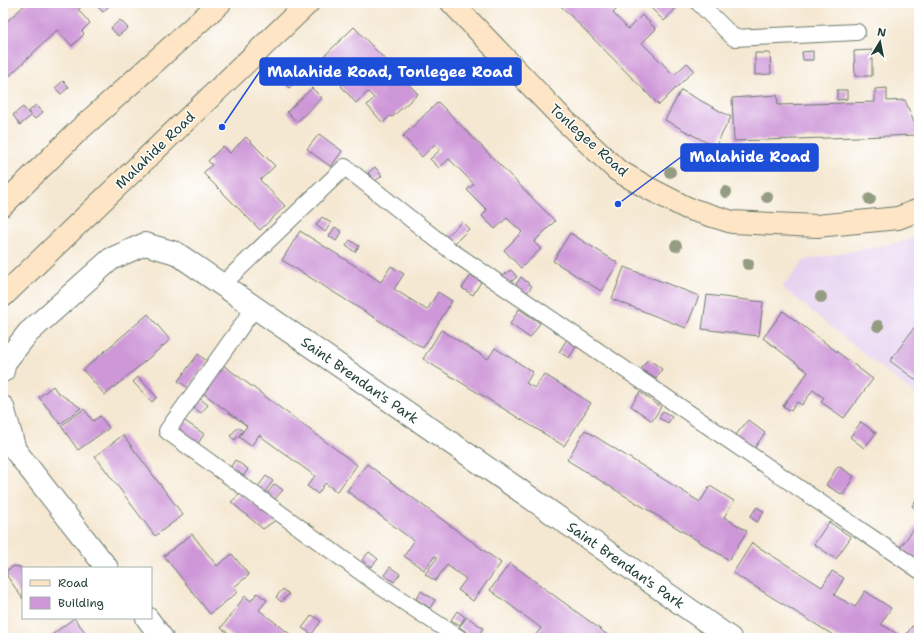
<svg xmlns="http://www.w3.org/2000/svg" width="922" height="641" viewBox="0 0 922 641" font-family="'Shantell Sans',sans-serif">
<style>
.built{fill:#e6d2f0}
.building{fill:#ce97d8}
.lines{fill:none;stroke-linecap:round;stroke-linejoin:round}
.service-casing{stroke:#6a796b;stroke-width:18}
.minor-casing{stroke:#6a796b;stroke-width:24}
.secondary-casing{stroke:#6a796b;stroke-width:24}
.service{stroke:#fff;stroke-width:16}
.minor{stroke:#fff;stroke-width:22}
.secondary{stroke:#fde5c5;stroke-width:22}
.tree{fill:#949c82}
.labels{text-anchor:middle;stroke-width:3;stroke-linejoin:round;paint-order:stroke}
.street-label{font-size:14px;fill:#1f3d34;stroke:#fff}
.leader{fill:none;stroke:#1d4ed8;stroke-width:1.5}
.callout-dot{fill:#1d4ed8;stroke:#fff;stroke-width:1.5}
.callout{fill:#1d4ed8;stroke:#1d4ed8;stroke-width:1.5}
.callout-label{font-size:15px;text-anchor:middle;font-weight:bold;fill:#fff}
</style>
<rect width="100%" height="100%" fill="#fff"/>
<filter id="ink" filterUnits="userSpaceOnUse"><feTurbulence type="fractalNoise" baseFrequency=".025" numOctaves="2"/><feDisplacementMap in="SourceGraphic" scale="8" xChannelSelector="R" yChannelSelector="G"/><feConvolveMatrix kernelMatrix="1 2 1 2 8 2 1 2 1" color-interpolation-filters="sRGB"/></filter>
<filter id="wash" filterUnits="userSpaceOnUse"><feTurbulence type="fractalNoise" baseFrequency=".012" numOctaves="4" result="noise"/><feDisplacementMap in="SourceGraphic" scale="16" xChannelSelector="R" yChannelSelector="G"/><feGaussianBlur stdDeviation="0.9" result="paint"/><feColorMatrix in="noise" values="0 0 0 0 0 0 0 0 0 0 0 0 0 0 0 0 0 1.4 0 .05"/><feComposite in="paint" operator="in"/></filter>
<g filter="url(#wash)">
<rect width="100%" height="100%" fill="#f5e8d2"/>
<!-- built -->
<polygon class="built" points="919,236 919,398 782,287 805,260 906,241"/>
<g id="blocks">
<!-- building -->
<g class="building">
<polygon points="27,3 85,3 78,10 90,23 82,31 84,34 72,46 57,30 3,82 3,25"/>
<polygon points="94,3 112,3 103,12"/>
<polygon points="558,3 623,3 613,13 628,29 642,15 656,29 642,43 674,75 687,63 694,70 659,105"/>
<polygon points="646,3 681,3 664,21"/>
<polygon points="120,20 128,28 118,36 111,28"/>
<polygon points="354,27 418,94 392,117 390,116 383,123 367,105 374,98 368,92 356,103 341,86 353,75 348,70 337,80 319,61"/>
<polygon points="872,50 872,76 855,76 854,51"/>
<polygon points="813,51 813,60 803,60 802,52"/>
<polygon points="755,53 770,53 771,74 755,75"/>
<polygon points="295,59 307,71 289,88 278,77"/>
<polygon points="63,81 69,87 61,94 55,88"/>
<polygon points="312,88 322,98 297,122 287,112"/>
<polygon points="887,88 887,101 905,100 919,135 734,141 732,98 777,95 778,105 875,102 875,89"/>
<polygon points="681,90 731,117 715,147 665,120"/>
<polygon points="837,90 847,90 847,99 837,100"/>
<polygon points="438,102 555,221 534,242 541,249 521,268 504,250 522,232 507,218 495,229 482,216 487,210 467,190 474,184 449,159 439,168 430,159 440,150 435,144 422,157 403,136"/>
<polygon points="36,105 43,112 35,119 28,112"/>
<polygon points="23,107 31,116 20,125 13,115"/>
<polygon points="319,134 342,151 331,167 307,149"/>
<polygon points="246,137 275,166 260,180 285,206 260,230 203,173 212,165 208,161 223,146 230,153"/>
<polygon points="375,167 382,176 375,181 368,173"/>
<polygon points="322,217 331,223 325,232 316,225"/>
<polygon points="462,222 469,229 453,245 445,238"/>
<polygon points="335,227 342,232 336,241 329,236"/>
<polygon points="300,231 381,282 391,266 404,274 394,289 427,310 438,292 452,301 423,348 282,260"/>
<polygon points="570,233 618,263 601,291 553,261"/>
<polygon points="350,240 359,246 355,252 346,246"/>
<polygon points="624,267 699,296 686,328 612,299"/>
<polygon points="511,270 517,277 508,284 502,276"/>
<polygon points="471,275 481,282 473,295 462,288"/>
<polygon points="521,277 532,286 526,294 515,286"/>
<polygon points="707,295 763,302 759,336 702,329"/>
<polygon points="519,309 540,323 530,338 510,324"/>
<polygon points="783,311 873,379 844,418 821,402 824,398 813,390 802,405 797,402 791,411 783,406 808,372 763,338"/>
<polygon points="148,314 170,340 105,395 83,370"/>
<polygon points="919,321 919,382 890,361"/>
<polygon points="441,330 488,359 495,348 533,372 526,383 535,388 544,374 591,403 564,446 423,359"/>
<polygon points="567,339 577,345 569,358 559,352"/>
<polygon points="198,354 208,362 188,388 178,381"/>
<polygon points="648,359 662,369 656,379 641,369"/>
<polygon points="223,365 357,465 337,492 325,483 318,494 307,486 315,476 259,435 251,446 239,437 247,426 203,393"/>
<polygon points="138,377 157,397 152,402 133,382"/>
<polygon points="53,386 57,392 81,408 60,424 39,397"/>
<polygon points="640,392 661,407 652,421 631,406"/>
<polygon points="198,397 208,405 201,413 191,406"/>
<polygon points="84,409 93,421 100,416 109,428 78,450 61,426"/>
<polygon points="663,411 672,417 668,423 659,418"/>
<polygon points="182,419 204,434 196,447 174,432"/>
<polygon points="748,420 765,433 753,450 735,436"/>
<polygon points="861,422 876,433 864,448 850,437"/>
<polygon points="238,427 243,431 235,440 230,436"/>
<polygon points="585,430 700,502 710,486 734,501 724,517 747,531 729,560 567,460"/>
<polygon points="123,435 183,515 155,536 95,456"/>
<polygon points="235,460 248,469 243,477 230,468"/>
<polygon points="367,464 501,563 473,601 458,590 466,579 447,565 435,581 425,574 437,558 435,556 424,570 404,556 414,541 347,491"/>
<polygon points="838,466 854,476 843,495 826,485"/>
<polygon points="266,476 273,481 264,493 257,488"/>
<polygon points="275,484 283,490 275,499 267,493"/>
<polygon points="240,494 277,519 263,529 231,502"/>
<polygon points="919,496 919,512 912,506"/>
<polygon points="757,507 764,512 757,522 750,517"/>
<polygon points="829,522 851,537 836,559 814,544"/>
<polygon points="919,522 919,563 899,549"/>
<polygon points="192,534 217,566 232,554 249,575 234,587 238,592 210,614 164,556"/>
<polygon points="752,543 822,587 832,571 844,578 834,595 855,607 865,591 891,608 881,624 904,638 838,638 757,588 733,573"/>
<polygon points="369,552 378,559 371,567 362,560"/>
<polygon points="510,563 600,629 611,638 533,638 541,628 490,590"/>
<polygon points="14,566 20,567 23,572 23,599 7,576 7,570"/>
<polygon points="390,567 400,574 394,582 384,575"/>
<polygon points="283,589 289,594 281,602 276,597"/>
<polygon points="421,591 435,600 430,608 416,599"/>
<polygon points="257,593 267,600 259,610 295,638 235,638 221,628 245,596 251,601"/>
<polygon points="457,611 465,617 460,625 451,620"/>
<polygon points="312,615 321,621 312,634 302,628"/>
<polygon points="467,617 483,628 476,638 459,627"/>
<polygon points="74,618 90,638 48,638"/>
<polygon points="912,626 919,631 919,638 904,638"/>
</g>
</g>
</g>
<g filter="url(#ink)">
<use href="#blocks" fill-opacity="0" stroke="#6a796b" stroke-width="1"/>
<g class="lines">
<defs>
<g id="service">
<polyline points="699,3 734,38 857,32"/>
<polyline points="223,284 345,167 450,250 919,570"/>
<polyline points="255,307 167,431 380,586 459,638"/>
</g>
<g id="minor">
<polyline points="3,371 5,362 28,333 111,259 145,244 176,253 515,487 730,638"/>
<polyline points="3,407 15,450 107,568"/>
<polyline points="147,618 162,638"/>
</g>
<g id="secondary">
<polyline points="452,3 564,120 617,170 648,188 687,208 732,222 817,226 898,218 919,210"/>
<polyline points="3,205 78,131 220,3"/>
<polyline points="3,296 308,3"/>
</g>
</defs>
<!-- service casing -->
<use href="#service" class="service-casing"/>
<!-- minor casing -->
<use href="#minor" class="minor-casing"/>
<!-- secondary casing -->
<use href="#secondary" class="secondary-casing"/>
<!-- service -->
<use href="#service" class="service"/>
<!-- minor -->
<use href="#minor" class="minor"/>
<!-- secondary -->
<use href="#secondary" class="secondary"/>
</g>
<!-- trees -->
<g class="tree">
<circle cx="670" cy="172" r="6"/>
<circle cx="726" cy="192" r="6"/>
<circle cx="767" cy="197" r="6"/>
<circle cx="870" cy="199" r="6"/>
<circle cx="676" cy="246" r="6"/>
<circle cx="748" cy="264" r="6"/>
<circle cx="821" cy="297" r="6"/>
<circle cx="878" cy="326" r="6"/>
</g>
</g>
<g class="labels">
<!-- street labels -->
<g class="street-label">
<text transform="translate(589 140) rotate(42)" y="5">Tonlegee Road</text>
<text transform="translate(155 150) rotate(-44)" y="5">Malahide Road</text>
<text transform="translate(360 380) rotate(35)" y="5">Saint Brendan's Park</text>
<text transform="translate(626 565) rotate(35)" y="5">Saint Brendan's Park</text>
</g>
</g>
<!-- callouts -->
<path class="leader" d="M222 127L260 71M618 204L681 157"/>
<g class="callout-dot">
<circle cx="222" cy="127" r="4"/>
<circle cx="618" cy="204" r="4"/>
</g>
<g class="callout">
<rect x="260" y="58" width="261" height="27" rx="4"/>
<rect x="681" y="144" width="137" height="27" rx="4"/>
</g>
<g class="callout-label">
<text x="390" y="77">Malahide Road, Tonlegee Road</text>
<text x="750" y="162">Malahide Road</text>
</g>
<!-- margin -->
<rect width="922" height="641" fill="none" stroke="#fff" stroke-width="16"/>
<!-- legend -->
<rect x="22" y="567" width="130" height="52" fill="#ffffff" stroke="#a5b1ae"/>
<rect x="30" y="580" width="20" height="6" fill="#fde5c5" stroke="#a5b1ae"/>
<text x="58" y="587" font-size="12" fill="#1f3d34">Road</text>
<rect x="30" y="597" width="20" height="12" fill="#ce97d8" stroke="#a5b1ae"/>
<text x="58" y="607" font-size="12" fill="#1f3d34">Building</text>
<!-- north arrow -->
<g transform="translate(880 42) rotate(10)" stroke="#ffffff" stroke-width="3" paint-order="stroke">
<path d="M0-3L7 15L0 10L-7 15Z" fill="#1f3d34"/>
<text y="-6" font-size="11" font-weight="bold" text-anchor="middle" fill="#1f3d34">N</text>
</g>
</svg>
